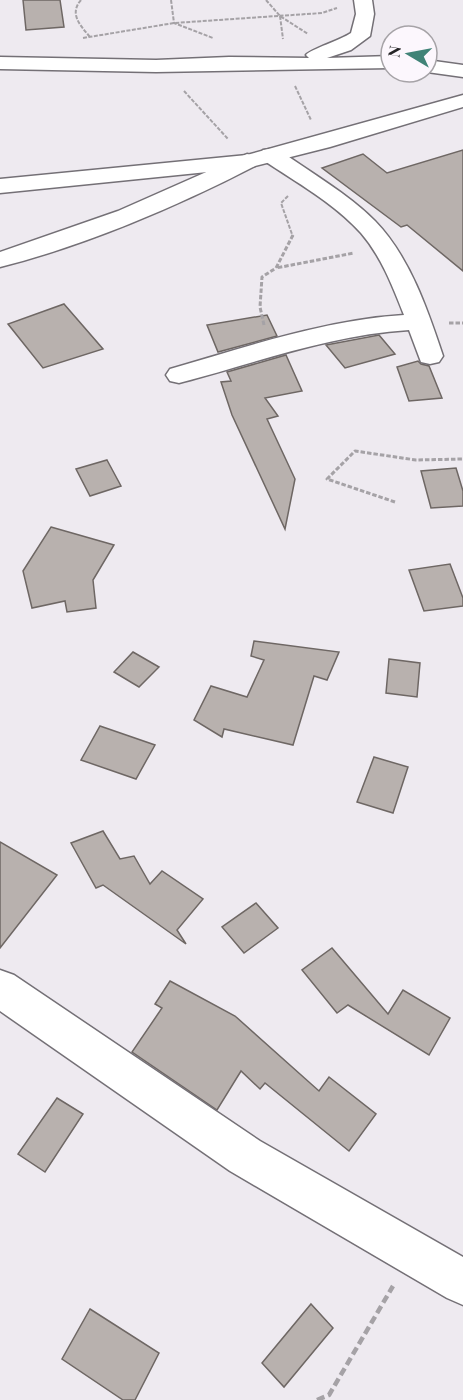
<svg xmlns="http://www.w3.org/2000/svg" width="463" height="1400" viewBox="0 0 463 1400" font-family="'Playfair Display',serif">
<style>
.building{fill:#b8b1ae;stroke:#6e6764;stroke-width:1.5}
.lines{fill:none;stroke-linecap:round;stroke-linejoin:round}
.minor-casing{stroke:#747076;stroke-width:3}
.tertiary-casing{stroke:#747076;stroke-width:3}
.path-far2{stroke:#a5a2a6;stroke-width:2;stroke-dasharray:4 1.5;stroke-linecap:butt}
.path-far1{stroke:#a5a2a6;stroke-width:3;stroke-dasharray:4.5 2;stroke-linecap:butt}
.path{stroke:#a5a2a6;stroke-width:4.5;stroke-dasharray:8 4;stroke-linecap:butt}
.minor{fill:#fff;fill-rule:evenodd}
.tertiary{fill:#fff;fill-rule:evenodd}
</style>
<rect width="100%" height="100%" fill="#eeeaf0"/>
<!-- building -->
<g class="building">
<polygon points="23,0 60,0 64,27 26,30"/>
<polygon points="463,150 463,271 407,225 401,227 322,168 363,154 387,173"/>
<polygon points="64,304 103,349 43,368 8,324"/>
<polygon points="267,315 277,336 218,352 207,325"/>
<polygon points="379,335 395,354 345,368 326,345"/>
<polygon points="286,355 302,391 265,398 278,416 267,419 295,479 285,529 232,415 221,382 231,381 227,372"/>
<polygon points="418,361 421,364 429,366 442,398 409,401 397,367"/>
<polygon points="107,460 121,486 90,496 76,469"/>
<polygon points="456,468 463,491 463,506 431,508 421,471"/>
<polygon points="51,527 114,545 93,580 96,608 67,612 65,601 32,608 23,571"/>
<polygon points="450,564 463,598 463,606 424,611 409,570"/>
<polygon points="254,641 339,652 327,680 314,676 293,745 224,729 222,737 194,720 211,686 247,697 264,660 251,656"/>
<polygon points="133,652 159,667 139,687 114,672"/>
<polygon points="389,659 420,663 417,697 386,693"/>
<polygon points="100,726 155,745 136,779 81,760"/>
<polygon points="374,757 408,767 393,813 357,802"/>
<polygon points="103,831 120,859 134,856 150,884 162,871 203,899 177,930 186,944 103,885 96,888 71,843"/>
<polygon points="0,842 57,875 0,948"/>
<polygon points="256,903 278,928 244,953 222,927"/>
<polygon points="332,948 388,1014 403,990 450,1018 429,1055 348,1005 337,1013 302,970"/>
<polygon points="170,981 235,1016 319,1091 329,1077 376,1114 349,1151 265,1083 260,1089 241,1071 217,1110 132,1052 162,1008 155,1004"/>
<polygon points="57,1098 83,1114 45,1172 18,1154"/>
<polygon points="311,1304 333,1328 284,1387 262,1363"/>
<polygon points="90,1309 159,1353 135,1400 123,1400 62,1359"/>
</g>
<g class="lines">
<defs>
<g id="minor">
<path d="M354,0h18l2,14 -4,22 -19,14 -24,8 64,-2v12l-235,4 -156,-3v-12l156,3 73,-3 80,1 -3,-3c5,-6 35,-15 45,-22l5,-19z"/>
<polygon points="427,60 463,65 463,77 427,72"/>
<path d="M271,149l8,1c32,23 68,43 96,71 35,36 53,90 68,135l-4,6 -9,2 -9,-2 -12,-32c-80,5 -153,33 -230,53l-9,-2 -4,-6 4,-6c76,-22 154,-49 234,-54 -11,-28 -23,-59 -43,-82 -27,-30 -65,-51 -98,-73l-3,-5 3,-5z"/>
<path d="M247,154l8,2 3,5 -3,5c-77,40 -171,80 -255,101v-15l118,-41z"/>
<polygon points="0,970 14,975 260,1141 463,1257 463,1305 447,1298 230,1171 0,1011"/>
</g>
<polygon id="tertiary" points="463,95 463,107 330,147 247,168 0,193 0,179 247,155"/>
</defs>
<!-- minor casing -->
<use href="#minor" class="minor-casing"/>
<!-- tertiary casing -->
<use href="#tertiary" class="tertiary-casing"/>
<!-- path-far2 -->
<g class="path-far2">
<path d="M81,0c-12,14 -1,25 9,37"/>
<polyline points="171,0 174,23 213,38"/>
<polyline points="266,0 280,16 308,34"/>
<polyline points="280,16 283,39"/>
<polyline points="83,38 174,23 322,13 337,8"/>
<polyline points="295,86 311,120"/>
<polyline points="184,91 228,139"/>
<polyline points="288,196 281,203 293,237"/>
</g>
<!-- path-far1 -->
<g class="path-far1">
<polyline points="293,235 276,268 354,253"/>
<polyline points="449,323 463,323"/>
<polyline points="264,325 260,307 262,277 276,268"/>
<polyline points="395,502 327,479 355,451 416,460 463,459"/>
</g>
<!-- path -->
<polyline class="path" points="317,1400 329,1395 393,1286"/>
<!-- minor -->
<use href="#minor" class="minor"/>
<!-- tertiary -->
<use href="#tertiary" class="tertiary"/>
</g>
<!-- north arrow -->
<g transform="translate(409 54) rotate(280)"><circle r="28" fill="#fcf7fd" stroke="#a6a3a7" stroke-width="1.5"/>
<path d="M0-4.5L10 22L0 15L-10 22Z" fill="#408377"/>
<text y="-9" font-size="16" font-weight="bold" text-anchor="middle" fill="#252426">N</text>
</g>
</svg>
